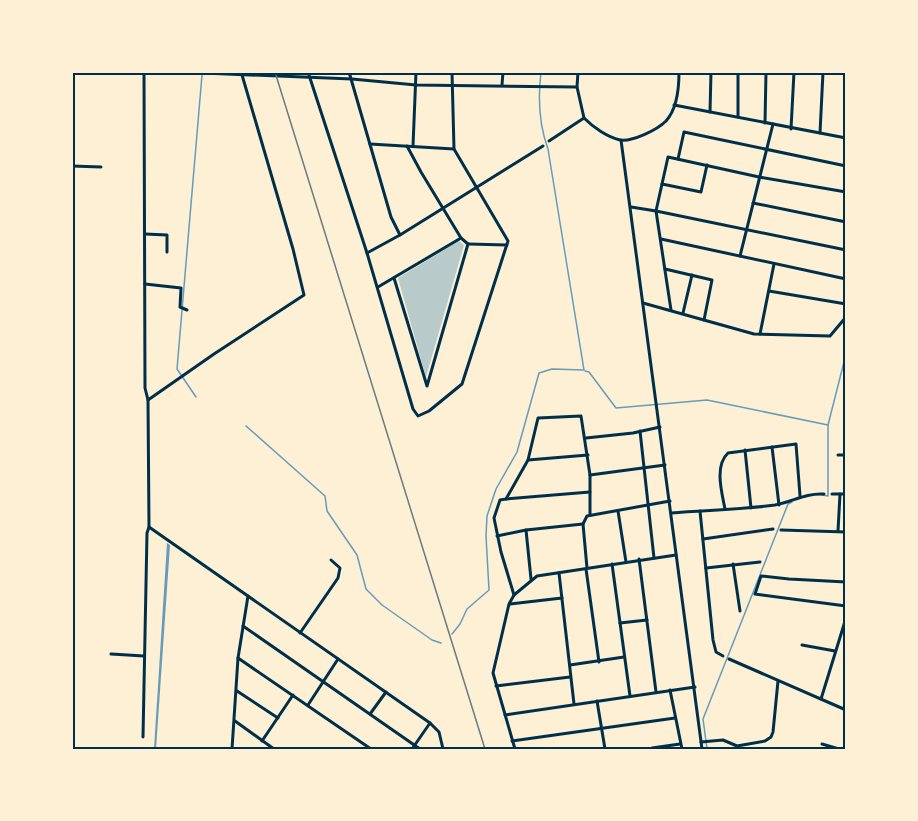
<svg xmlns="http://www.w3.org/2000/svg" width="918" height="821" viewBox="0 0 918 821" font-family="Figtree,sans-serif">
<style>
.green{fill:#b9caca}
.water{fill:#669bbc}
.lines{fill:none;stroke-linecap:round;stroke-linejoin:round}
.stream{stroke:#669bbc;stroke-width:1.5}
.minor{stroke:#003049;stroke-width:3}
.rail{stroke:#657d81;stroke-width:1.5}
.neatline{fill:none;stroke:#003049;stroke-width:2}
</style>
<rect width="100%" height="100%" fill="#fdf0d5"/>
<!-- green -->
<polygon class="green" points="459,241 464,245 426,377 398,278"/>
<!-- water -->
<polygon class="water" points="167,543 170,545 156,749 154,749"/>
<g class="lines">
<!-- stream -->
<g class="stream">
<polyline points="585,371 589,372 616,408 707,400 828,425 846,354"/>
<polyline points="196,397 177,369 202,75"/>
<polyline points="246,426 325,496 327,511 357,555 366,589 382,605 432,640 441,643"/>
<polyline points="822,495 828,496 828,425"/>
<path d="M452,634l8,-10 7,-15 22,-19 -3,-54 1,-20 9,-27 21,-37 22,-79 13,-4 32,1 -36,-221c-9,-24 -10,-52 -7,-77"/>
<polyline points="707,749 703,719 788,504 792,502"/>
</g>
<!-- minor -->
<g class="minor">
<polyline points="178,72 352,79 416,85 577,87"/>
<polyline points="308,72 367,253 413,409 418,416 429,411 462,384 508,241 454,149 452,72"/>
<polyline points="349,72 391,217 400,235"/>
<path d="M578,72l-1,15 7,31c9,9 23,19 36,22 12,2 37,-10 46,-19 11,-12 13,-34 13,-49"/>
<polyline points="738,72 738,117"/>
<polyline points="502,85 503,72"/>
<polyline points="674,105 846,138"/>
<polyline points="710,112 711,72"/>
<polyline points="765,123 766,72"/>
<polyline points="791,129 794,72"/>
<polyline points="820,133 823,72"/>
<polyline points="621,140 702,749"/>
<polyline points="549,141 584,118"/>
<polyline points="370,144 454,149"/>
<polyline points="413,146 416,72"/>
<polyline points="678,159 684,132 846,166"/>
<polyline points="72,166 101,167"/>
<polyline points="662,184 701,192 707,165"/>
<polyline points="753,203 846,222"/>
<polyline points="631,207 656,211 846,250"/>
<polyline points="145,234 167,235 167,252"/>
<polyline points="661,239 846,279"/>
<polyline points="468,244 507,245"/>
<polyline points="367,253 400,235 543,146"/>
<polyline points="740,256 773,124"/>
<polyline points="665,269 712,280 704,320"/>
<polyline points="394,278 427,386 468,244 461,238 421,172 407,146"/>
<polyline points="145,284 181,288 180,307 187,310"/>
<polyline points="378,287 461,238"/>
<polyline points="769,291 846,304"/>
<polyline points="643,303 754,334 830,336 846,317"/>
<polyline points="671,310 656,211 668,157 759,177 846,192"/>
<polyline points="683,313 692,275"/>
<polyline points="760,334 774,264"/>
<polyline points="148,400 214,354 304,295 293,249 242,75"/>
<polyline points="640,431 654,558"/>
<polyline points="586,438 633,433 660,427"/>
<polyline points="772,447 779,505"/>
<polyline points="745,450 751,508"/>
<polyline points="838,455 846,455"/>
<polyline points="528,460 588,455"/>
<polyline points="590,475 665,465"/>
<polyline points="832,494 846,494"/>
<polyline points="506,499 590,492"/>
<path d="M725,509c-3,-16 -11,-43 3,-56l68,-9 4,52"/>
<polyline points="618,511 626,562"/>
<polyline points="700,511 713,640 716,652 723,656"/>
<path d="M671,513c35,-3 69,-3 104,-8 18,-3 29,-12 49,-11"/>
<polyline points="149,527 430,723 439,732 443,749"/>
<polyline points="526,530 531,579"/>
<polyline points="781,530 846,532"/>
<polyline points="838,531 840,494"/>
<polyline points="497,536 526,530 583,524"/>
<polyline points="703,539 773,529"/>
<polyline points="639,559 656,692"/>
<polyline points="612,564 630,696"/>
<polyline points="733,564 740,611"/>
<polyline points="587,568 583,524 587,516 670,501"/>
<polyline points="706,568 760,562"/>
<polyline points="586,569 599,662"/>
<polyline points="559,573 574,704"/>
<polyline points="846,582 789,579 761,576 755,594 846,606"/>
<polyline points="514,595 501,552 494,518 500,500 506,499 528,460 538,418 581,416 590,475 590,515"/>
<polyline points="510,604 562,598"/>
<polyline points="620,623 647,620"/>
<polyline points="243,626 420,749"/>
<polyline points="300,633 338,578 340,568 331,560"/>
<polyline points="802,645 835,651"/>
<polyline points="111,654 144,656"/>
<polyline points="238,658 371,749"/>
<polyline points="729,659 846,710"/>
<polyline points="570,665 624,657"/>
<polyline points="496,686 570,677"/>
<polyline points="670,690 682,749"/>
<polyline points="237,691 278,718"/>
<polyline points="821,699 846,618"/>
<polyline points="597,701 605,749"/>
<polyline points="308,705 338,659"/>
<polyline points="370,714 386,692"/>
<polyline points="505,715 695,687"/>
<polyline points="235,721 274,749"/>
<polyline points="143,737 147,533 149,527 148,400 145,388 144,72"/>
<polyline points="262,741 293,695"/>
<polyline points="512,741 675,718"/>
<polyline points="701,742 723,740 737,746 765,741 771,737 773,732 778,681"/>
<polyline points="822,744 839,749"/>
<polyline points="652,748 680,744"/>
<polyline points="232,749 238,658 248,596"/>
<polyline points="412,749 430,723"/>
<polyline points="515,749 493,673 509,604 514,595 537,576 676,555"/>
</g>
<!-- rail -->
<polyline class="rail" points="275,72 485,749"/>
</g>
<!-- border -->
<rect width="918" height="821" fill="none" stroke="#fdf0d5" stroke-width="147"/>
<rect x="74" y="74" width="770" height="674" class="neatline"/>
</svg>
